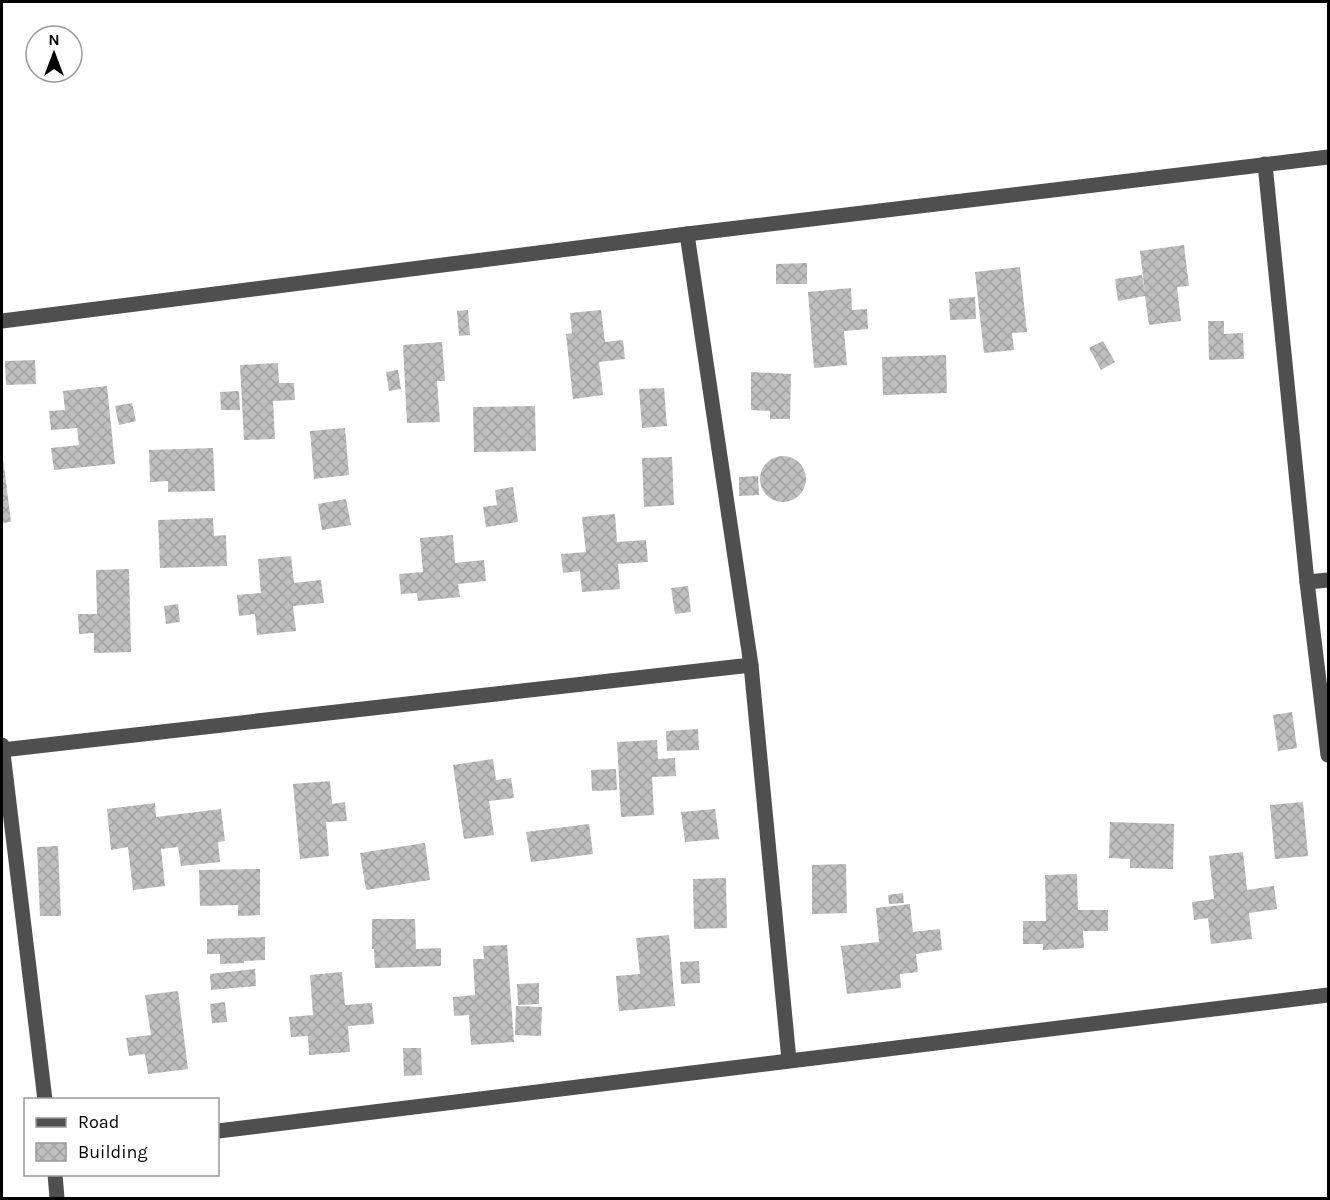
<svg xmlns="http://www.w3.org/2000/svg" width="1330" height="1200" viewBox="0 0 1330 1200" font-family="Karla,sans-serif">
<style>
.building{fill:url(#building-cross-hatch)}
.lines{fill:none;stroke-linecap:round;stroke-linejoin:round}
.minor{stroke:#4f4f4f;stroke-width:15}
</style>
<defs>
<pattern id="building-cross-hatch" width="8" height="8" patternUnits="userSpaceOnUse" patternTransform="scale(1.5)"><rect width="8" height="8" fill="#bfbfbf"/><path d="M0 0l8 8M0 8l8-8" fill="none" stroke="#a2a2a2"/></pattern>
</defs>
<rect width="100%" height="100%" fill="#fff"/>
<!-- building -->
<g class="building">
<polygon points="1184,245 1189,286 1177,287 1181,321 1149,325 1145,296 1118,301 1115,279 1142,275 1145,293 1140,251"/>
<polygon points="807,263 807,284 776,284 776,264"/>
<polygon points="1020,267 1027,332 1012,333 1014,350 984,353 975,272"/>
<polygon points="851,288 852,310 867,309 868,329 844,331 847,365 814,368 808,292"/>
<polygon points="975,297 976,319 950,320 949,299"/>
<polygon points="468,310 470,335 459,336 457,311"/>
<polygon points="601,310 605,342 623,340 625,359 599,362 603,395 573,399 566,334 572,333 570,313"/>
<polygon points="1208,321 1224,321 1224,334 1243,333 1244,359 1209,360"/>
<polygon points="1103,341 1115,362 1101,370 1089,348"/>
<polygon points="442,342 445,381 437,381 440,422 407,423 403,345"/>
<polygon points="946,355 947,393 883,395 882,357"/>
<polygon points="35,360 36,384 6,385 5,361"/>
<polygon points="278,363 279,383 294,383 295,400 273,401 275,439 244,440 240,365"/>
<polygon points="398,370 401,389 389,391 386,372"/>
<polygon points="751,372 791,374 790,419 770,419 770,411 751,410"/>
<polygon points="107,386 115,464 54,470 51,448 79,445 77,428 51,430 49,411 65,410 63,391"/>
<polygon points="664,388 667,426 642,428 639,389"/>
<polygon points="239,391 240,410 221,410 220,392"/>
<polygon points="132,403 136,421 119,425 115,406"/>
<polygon points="535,406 536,451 474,452 473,407"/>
<polygon points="345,428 349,475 314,479 310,431"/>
<polygon points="213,448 215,491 168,492 168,481 150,482 149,450"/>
<circle cx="783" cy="479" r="23"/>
<polygon points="672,457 674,505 644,507 642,458"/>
<polygon points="2,459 3,459 11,522 2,523"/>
<polygon points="758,476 759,495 739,496 739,477"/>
<polygon points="513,487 518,522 486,527 483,507 497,505 495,490"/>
<polygon points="346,499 351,525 322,530 318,504"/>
<polygon points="615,514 617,542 646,540 648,562 618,564 620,589 582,592 580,571 563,573 561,554 586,552 582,517"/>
<polygon points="213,518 214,536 226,535 227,566 160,568 158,520"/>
<polygon points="453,535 455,563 484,560 486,581 458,584 460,597 418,601 417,593 401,594 399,574 423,572 420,538"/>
<polygon points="291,556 294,583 321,580 324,603 293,606 296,631 257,635 255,614 239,616 237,595 261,593 258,559"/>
<polygon points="129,569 131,652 94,653 94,633 79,634 78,614 97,614 96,570"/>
<polygon points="688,586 691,612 675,614 671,588"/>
<polygon points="178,604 180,622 166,624 164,606"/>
<polygon points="1292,712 1297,748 1278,751 1273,715"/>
<polygon points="698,729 699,750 667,751 666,731"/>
<polygon points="657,740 658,759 675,758 676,776 652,777 654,815 621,817 617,742"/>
<polygon points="493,759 496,780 511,778 514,798 489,801 494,835 464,839 453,765"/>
<polygon points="616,769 617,790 592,791 591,770"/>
<polygon points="330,781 332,804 345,802 347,821 326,822 329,856 300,859 293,784"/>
<polygon points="1303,802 1308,856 1275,859 1270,805"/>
<polygon points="155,803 156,817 221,809 225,841 218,842 220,862 181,866 178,847 161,849 165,886 133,890 128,847 111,850 107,809"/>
<polygon points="715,809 719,839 685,842 681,812"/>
<polygon points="1110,822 1174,824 1173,869 1130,868 1130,859 1109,858"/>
<polygon points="589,824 593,854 531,862 526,832"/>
<polygon points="425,843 430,880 366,890 360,853"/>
<polygon points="58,846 61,916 40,916 37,847"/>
<polygon points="1243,852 1247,890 1274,886 1277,909 1249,913 1252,939 1211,944 1208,918 1194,920 1192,902 1214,899 1209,856"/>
<polygon points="846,864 847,913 812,914 812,865"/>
<polygon points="260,869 260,915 238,916 238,905 200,906 199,870"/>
<polygon points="1077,874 1078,910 1108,910 1108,931 1083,931 1084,948 1043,950 1043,944 1023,944 1023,921 1046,921 1045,875"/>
<polygon points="726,878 727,928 694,929 693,879"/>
<polygon points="903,893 904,903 889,904 888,895"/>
<polygon points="910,904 913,932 940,929 942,950 916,954 918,972 900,974 901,988 847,994 841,946 879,942 876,908"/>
<polygon points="372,919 415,919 416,949 441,948 441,966 375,968 374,949 372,949"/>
<polygon points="669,935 675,1006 619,1011 616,976 640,974 636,938"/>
<polygon points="265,937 265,960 244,961 244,963 220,964 220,954 207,954 207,939"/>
<polygon points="507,945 514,1042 471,1045 469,1015 454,1016 453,997 475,995 473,959 484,959 483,946"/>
<polygon points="699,961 700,983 681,984 680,962"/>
<polygon points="255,969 256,986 211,990 210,974"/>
<polygon points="342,972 345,1005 372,1003 374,1024 348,1026 350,1052 309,1055 308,1036 291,1037 289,1017 313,1015 310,975"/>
<polygon points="539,983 539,1004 518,1005 517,984"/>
<polygon points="178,991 188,1069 148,1074 145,1054 129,1056 126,1038 151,1035 145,995"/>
<polygon points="225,1002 227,1022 212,1023 210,1004"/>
<polygon points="516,1006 542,1007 541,1036 515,1035"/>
<polygon points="403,1048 421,1048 422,1075 404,1076"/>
</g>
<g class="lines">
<!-- minor -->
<g class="minor">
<polyline points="1265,164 1307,582 1328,755"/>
<polyline points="687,234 751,665 789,1060"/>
<polyline points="2,321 687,234 1328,157"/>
<polyline points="1307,582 1328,580"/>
<polyline points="2,745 45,1100"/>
<polyline points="2,750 751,665"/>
<polyline points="218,1131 1328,995"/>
<polyline points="55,1174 57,1198"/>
</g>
</g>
<!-- border -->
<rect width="1330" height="1200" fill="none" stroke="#000000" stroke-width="6"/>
<!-- legend -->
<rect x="24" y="1098" width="195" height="78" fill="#ffffff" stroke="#999999" stroke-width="1.5"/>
<rect x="36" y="1118" width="30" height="9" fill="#4f4f4f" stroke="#999999" stroke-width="1.5"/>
<text x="78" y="1128" font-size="18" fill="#000000">Road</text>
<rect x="36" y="1143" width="30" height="18" fill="url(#building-cross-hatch)" stroke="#999999" stroke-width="1.5"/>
<text x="78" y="1158" font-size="18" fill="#000000">Building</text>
<!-- north arrow -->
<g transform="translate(54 54)"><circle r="28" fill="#ffffff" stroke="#999999" stroke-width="1.5"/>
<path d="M0-4.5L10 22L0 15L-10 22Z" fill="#000000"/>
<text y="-9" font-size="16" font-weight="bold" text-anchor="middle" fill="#000000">N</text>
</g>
</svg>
